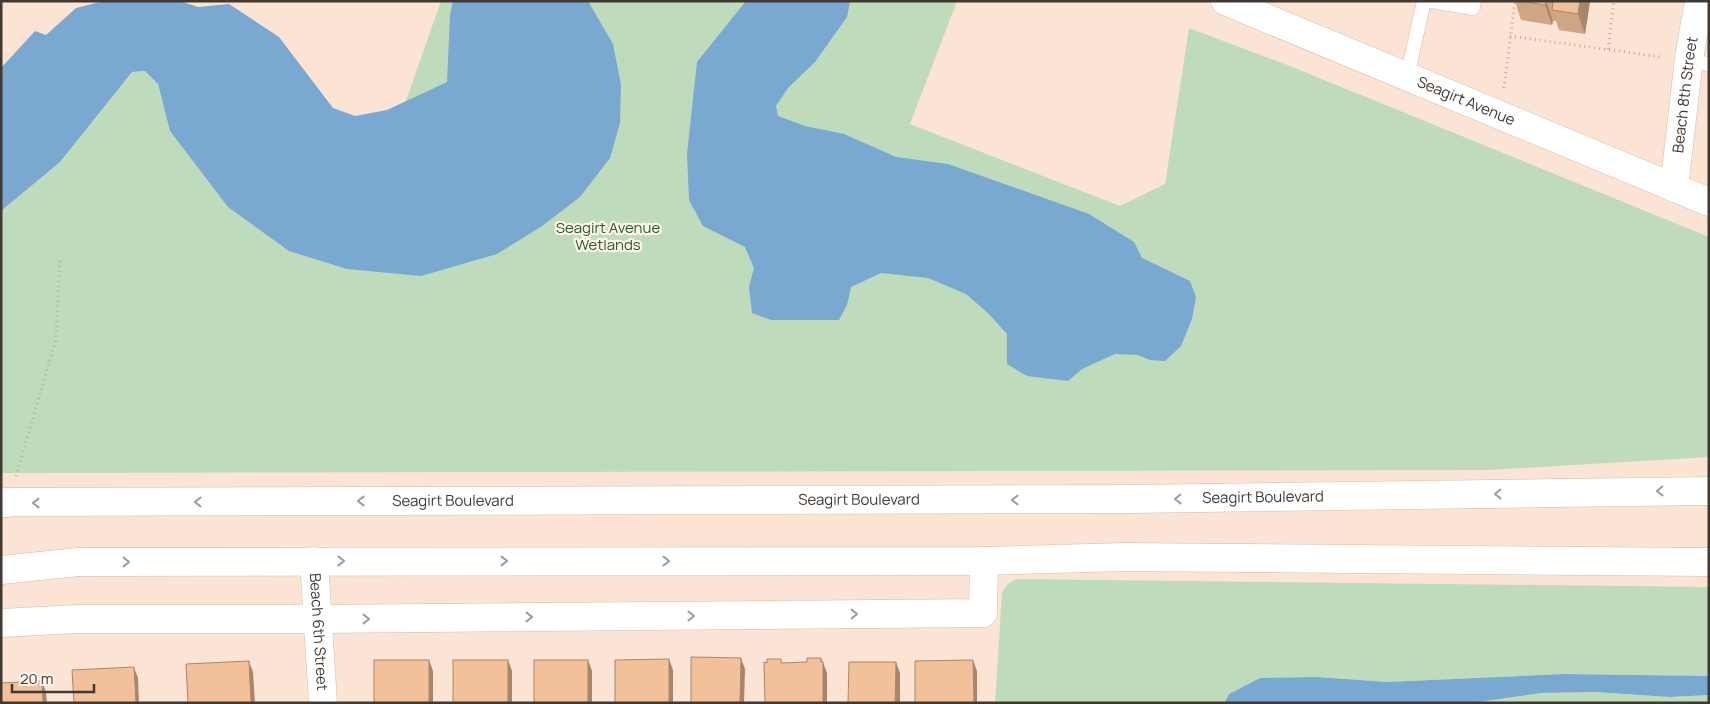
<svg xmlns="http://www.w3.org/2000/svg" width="1710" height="704" viewBox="0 0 1710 704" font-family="Manrope,sans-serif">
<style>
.green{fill:#bedcbc}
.water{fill:#79a8d1}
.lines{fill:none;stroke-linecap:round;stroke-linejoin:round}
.lane-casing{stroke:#d2bcab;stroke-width:15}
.street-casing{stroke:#d2bcab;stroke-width:29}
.primary-casing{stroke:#d2bcab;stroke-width:29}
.highway-casing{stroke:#d2bcab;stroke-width:29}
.path{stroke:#bfac9f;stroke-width:3;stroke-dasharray:1 4;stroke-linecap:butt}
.lane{stroke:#fff;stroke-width:14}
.street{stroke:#fff;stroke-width:28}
.primary{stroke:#fff;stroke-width:28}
.highway{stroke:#fff;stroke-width:28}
.wall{fill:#d0a584}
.shaded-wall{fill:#a9866b}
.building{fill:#f2c099;stroke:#a9866b}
.oneway{stroke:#a09c98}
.labels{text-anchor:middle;stroke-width:4.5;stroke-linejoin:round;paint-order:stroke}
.street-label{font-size:15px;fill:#423932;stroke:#fef4ed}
.park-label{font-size:15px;fill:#245e24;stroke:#fef4ed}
</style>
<rect width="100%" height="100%" fill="#fbe4d3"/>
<!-- green -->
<g class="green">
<polygon points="441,1 957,1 910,124 1120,206 1165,184 1189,28 1285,64 1709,237 1709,457 1488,470 1,473 1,211 60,162 132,72 145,71 158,84 170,131 347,269"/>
<polygon points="1016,579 1709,587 1709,676 1563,674 1388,682 1316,677 1260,678 1229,694 1224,703 995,703 1002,592 1008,584"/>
<polygon points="1595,692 1670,697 1709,695 1709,703 1471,703 1541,693"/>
</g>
<!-- water -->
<g class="water">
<polygon points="104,1 180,1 198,7 229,4 279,37 333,108 355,116 387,110 447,82 450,15 453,1 588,1 613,44 621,85 620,123 610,158 580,197 542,226 497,254 421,276 347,269 289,251 228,207 170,131 158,84 145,71 132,72 60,162 1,211 1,68 35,31 46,35 76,8"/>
<polygon points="746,1 850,1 847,17 815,62 788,88 776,106 778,116 805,126 844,134 896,157 948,164 1089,214 1134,242 1142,258 1190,281 1196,297 1192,319 1181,346 1165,361 1150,360 1138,355 1115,354 1082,369 1068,381 1027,376 1007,364 1007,334 989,314 966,294 928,278 881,273 851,287 847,305 839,320 771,320 752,313 749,287 754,268 745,247 703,226 689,200 687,154 697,62"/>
<polygon points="1563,674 1709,676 1709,695 1670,697 1595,692 1541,693 1471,703 1224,703 1229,694 1260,678 1316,677 1388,682"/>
</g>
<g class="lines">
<defs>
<g id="lane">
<polyline points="1431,1 1473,8 1474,1"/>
<polyline points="1689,58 1709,65"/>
<polyline points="1407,77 1424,1"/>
</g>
<g id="street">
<path id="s1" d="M1225,1l484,201"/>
<path id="s2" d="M1674,188l15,-130 10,-57"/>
<path id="s3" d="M314,561l9,142"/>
<polyline points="1,623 77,619 318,619 983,613 984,561"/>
</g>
<g id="primary">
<path id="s4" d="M1,502l1131,-3 577,-8"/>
<polyline points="78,562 984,561 1125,557 1709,562"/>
</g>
<g id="highway">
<polyline points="1,503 8,503"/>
<polyline points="1,570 78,562"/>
</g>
</defs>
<!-- lane casing -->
<use href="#lane" class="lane-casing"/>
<!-- street casing -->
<use href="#street" class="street-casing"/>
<!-- primary casing -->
<use href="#primary" class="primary-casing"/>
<!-- highway casing -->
<use href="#highway" class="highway-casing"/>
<!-- path -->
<g class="path">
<polyline points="1510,36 1661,57"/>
<polyline points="1608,49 1614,1"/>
<polyline points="1504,88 1515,1"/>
<polyline points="16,476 56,339 60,257"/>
</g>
<!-- lane -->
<use href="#lane" class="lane"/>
<!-- street -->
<use href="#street" class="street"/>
<!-- primary -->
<use href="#primary" class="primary"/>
<!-- highway -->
<use href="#highway" class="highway"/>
</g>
<!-- wall -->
<polygon class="wall" points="1515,1 1590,1 1585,34 1559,30 1556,21 1553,21 1552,25 1521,20"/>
<!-- shaded-wall -->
<g class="shaded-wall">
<polygon points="1546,1 1553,21 1552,25 1545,5"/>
<polygon points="1580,1 1590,1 1585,34 1578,14"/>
<polygon points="741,658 745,669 744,703 740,703"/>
<polygon points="821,658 823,665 823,662 827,673 827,703 823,703"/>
<polygon points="669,659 673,670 673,703 669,703"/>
<polygon points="429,660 433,671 433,703 429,703"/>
<polygon points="508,660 512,671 512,703 508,703"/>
<polygon points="588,660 592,671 592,703 588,703"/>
<polygon points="973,660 977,671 977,703 974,703"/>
<polygon points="249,661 253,672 255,703 251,703"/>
<polygon points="896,662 900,673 900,703 895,703"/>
<polygon points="134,667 138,678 139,703 136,703"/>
<polygon points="42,681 46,692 47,703 43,703"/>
</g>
<!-- building -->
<g class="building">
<polygon points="1520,1 1546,1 1545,5"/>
<polygon points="1546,1 1580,1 1578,14 1552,10 1553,2"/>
<polygon points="691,657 741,658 740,703 691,703"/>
<polygon points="807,658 821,658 821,662 823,662 823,703 765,703 764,662 767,663 767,659 781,659 781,663 807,662"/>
<polygon points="669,659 669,703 615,703 615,660"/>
<rect x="374" y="660" width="55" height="43"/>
<rect x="453" y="660" width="55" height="43"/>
<rect x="534" y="660" width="54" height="43"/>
<polygon points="973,660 974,703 915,703 915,661"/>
<polygon points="249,661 251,703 188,703 186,664"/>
<polygon points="849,662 896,662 895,703 848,703"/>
<polygon points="134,667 136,703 74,703 72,670"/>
<polygon points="42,681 43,703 1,703 1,683"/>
</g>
<!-- one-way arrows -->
<defs><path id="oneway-chevron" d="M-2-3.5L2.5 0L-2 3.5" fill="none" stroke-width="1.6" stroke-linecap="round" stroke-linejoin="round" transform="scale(1.25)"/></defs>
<g class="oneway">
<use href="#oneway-chevron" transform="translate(1660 491) rotate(179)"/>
<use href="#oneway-chevron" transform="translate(1498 494) rotate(179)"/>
<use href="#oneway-chevron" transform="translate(1178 499) rotate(179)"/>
<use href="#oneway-chevron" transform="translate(1015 500) rotate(180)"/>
<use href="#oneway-chevron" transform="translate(361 501) rotate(180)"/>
<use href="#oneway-chevron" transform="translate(198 502) rotate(180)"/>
<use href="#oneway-chevron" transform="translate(36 503) rotate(180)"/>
<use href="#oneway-chevron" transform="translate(341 561)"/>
<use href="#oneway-chevron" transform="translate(504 561)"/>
<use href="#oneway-chevron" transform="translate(666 561)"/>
<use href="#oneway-chevron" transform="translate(126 562)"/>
<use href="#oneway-chevron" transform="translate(854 614)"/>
<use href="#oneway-chevron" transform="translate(691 616)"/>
<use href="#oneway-chevron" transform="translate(529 617)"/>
<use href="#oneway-chevron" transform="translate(366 619)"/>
</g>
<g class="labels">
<!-- street labels -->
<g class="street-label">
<text dy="5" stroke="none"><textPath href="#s2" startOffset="94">Beach 8th Street</textPath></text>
<text dy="5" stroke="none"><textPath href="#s1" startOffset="261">Seagirt Avenue</textPath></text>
<text dy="5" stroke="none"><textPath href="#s4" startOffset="1262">Seagirt Boulevard</textPath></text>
<text dy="5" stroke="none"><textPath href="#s4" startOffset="858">Seagirt Boulevard</textPath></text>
<text dy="5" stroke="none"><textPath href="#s4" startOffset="452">Seagirt Boulevard</textPath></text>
<text dy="5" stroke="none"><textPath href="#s3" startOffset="71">Beach 6th Street</textPath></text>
</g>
<!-- park labels -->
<g class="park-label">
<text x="608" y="233">Seagirt Avenue<tspan x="608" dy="17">Wetlands</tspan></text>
</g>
</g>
<!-- border -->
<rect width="1710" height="704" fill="none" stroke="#423932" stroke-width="5"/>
<!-- scale -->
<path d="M12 684v8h82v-8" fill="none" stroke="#423932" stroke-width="2.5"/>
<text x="20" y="684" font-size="15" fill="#423932" stroke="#fef4ed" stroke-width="4" paint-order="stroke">20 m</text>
</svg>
